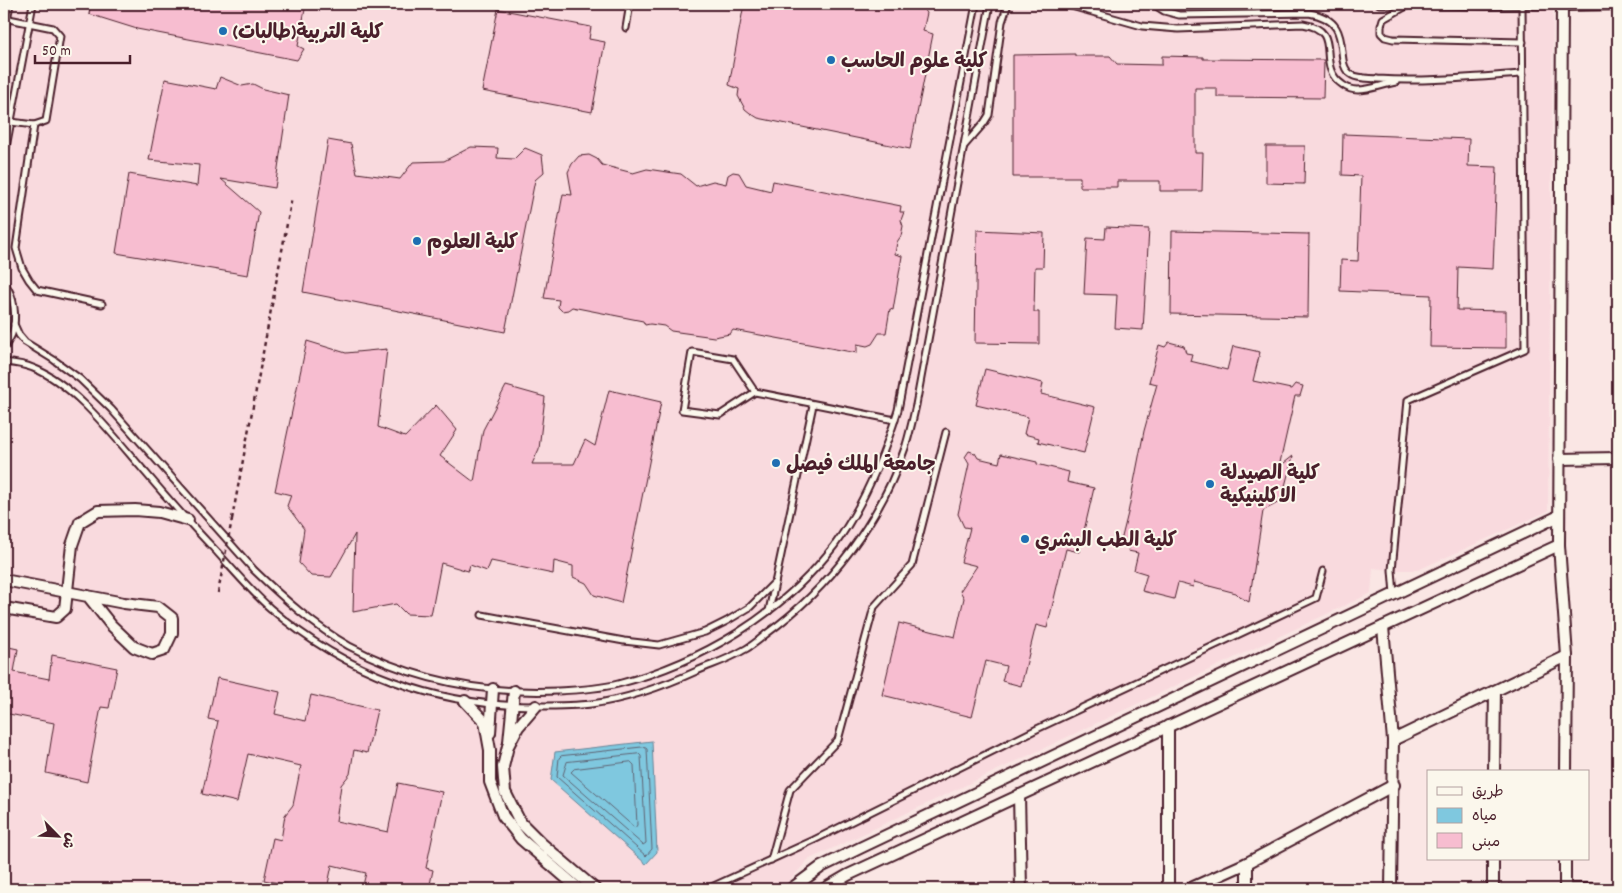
<svg xmlns="http://www.w3.org/2000/svg" width="1622" height="893" viewBox="0 0 1622 893" font-family="Dekko,'Playpen Sans Arabic',sans-serif">
<style>
.built{fill:#f9dade}
.water{fill:#7fc8df;stroke:#6a8497}
.lines{fill:none;stroke-linecap:round;stroke-linejoin:round}
.shore{stroke:#5f6373;stroke-width:1}
.building{fill:#f7bdd0;stroke:#4a1f2b}
.lane-casing{stroke:#4a1f2b;stroke-width:9}
.street-casing{stroke:#4a1f2b;stroke-width:14}
.path{stroke:#4a1f2b;stroke-width:2.5;stroke-dasharray:4 4;stroke-linecap:butt}
.lane{stroke:#fbf7ec;stroke-width:5}
.street{stroke:#fbf7ec;stroke-width:10}
.path-bridge{stroke:#4a1f2b;stroke-width:2.5;stroke-dasharray:4 4;stroke-linecap:butt}
.poi-dot{fill:#1f6fb2;stroke:#fbf7ec;stroke-width:2}
.labels{text-anchor:middle;stroke-width:4;stroke-linejoin:round;paint-order:stroke}
.poi-label{font-size:20px;font-weight:bold;fill:#4a1f2b;stroke:#fbf7ec;text-anchor:start}
</style>
<rect width="100%" height="100%" fill="#fae6e4"/>
<filter id="ink" filterUnits="userSpaceOnUse"><feTurbulence type="fractalNoise" baseFrequency=".02" numOctaves="2"/><feDisplacementMap in="SourceGraphic" scale="10" xChannelSelector="R" yChannelSelector="G"/><feConvolveMatrix kernelMatrix="1 2 1 2 8 2 1 2 1" color-interpolation-filters="sRGB"/></filter>
<g filter="url(#ink)">
<!-- built -->
<polygon class="built" points="4,4 1553,4 1548,511 1418,570 1392,570 1373,568 1371,593 808,860 782,889 4,889"/>
<!-- water -->
<polygon class="water" points="652,741 657,852 646,864 551,780 555,752"/>
<g class="lines">
<!-- shore -->
<g class="shore">
<polygon points="644,747 647,749 652,849 646,856 557,777 559,758 561,756"/>
<polygon points="639,754 641,756 646,843 643,845 563,775 567,762"/>
<polygon points="631,762 634,765 637,825 635,828 571,772 574,769"/>
</g>
</g>
<!-- building -->
<g class="building">
<polygon points="91,4 306,4 298,46 304,49 297,60 137,29 89,14"/>
<polygon points="744,4 920,4 927,13 923,31 933,34 910,149 758,118 750,113 745,109 738,96 739,89 729,85"/>
<polygon points="498,9 591,27 589,39 605,42 592,112 482,91"/>
<polygon points="1075,54 1075,56 1110,56 1117,64 1162,65 1162,56 1203,57 1203,59 1324,60 1323,98 1217,97 1217,88 1195,88 1195,153 1203,153 1202,191 1160,191 1160,181 1117,181 1117,187 1080,187 1080,177 1013,177 1013,55"/>
<polygon points="220,77 242,86 253,84 263,89 289,95 275,188 221,179 259,212 248,275 116,253 129,174 197,186 199,165 149,160 165,79 216,89"/>
<polygon points="1343,134 1469,139 1468,166 1497,167 1493,269 1458,267 1457,310 1506,311 1506,348 1430,347 1431,295 1340,291 1341,260 1358,261 1361,176 1342,175"/>
<polygon points="328,140 351,144 357,173 400,179 413,162 444,161 471,147 498,148 497,158 514,159 525,148 542,155 544,172 535,180 505,332 303,292"/>
<polygon points="1266,146 1305,146 1304,184 1266,183"/>
<polygon points="589,155 597,159 602,165 633,173 647,169 681,174 696,186 713,181 726,184 728,175 733,172 739,173 746,185 771,191 773,181 901,206 900,212 904,212 901,220 903,226 901,236 897,242 895,254 902,256 893,310 890,309 886,333 879,333 872,344 867,346 857,344 857,353 733,330 730,334 714,337 671,331 664,326 650,324 645,325 643,321 572,307 568,310 562,311 558,307 559,300 544,298 563,194 572,195 568,172 572,164 579,156"/>
<polygon points="1106,227 1149,229 1143,330 1115,328 1117,295 1084,294 1087,238 1105,239"/>
<polygon points="977,230 1044,233 1043,267 1035,267 1034,312 1039,312 1039,344 975,343"/>
<polygon points="1172,231 1309,234 1308,317 1171,314"/>
<polygon points="307,341 346,353 387,349 378,427 405,437 436,405 457,430 440,456 474,482 483,430 506,386 545,397 539,449 532,464 574,464 585,440 595,446 609,390 661,402 621,603 594,595 586,583 573,577 573,566 554,561 553,574 491,561 487,571 470,565 468,571 441,563 431,615 406,614 396,604 353,612 355,534 331,577 311,576 299,563 304,529 287,506 291,495 275,491"/>
<polygon points="1169,342 1184,346 1186,353 1192,354 1190,361 1227,370 1233,346 1260,352 1253,381 1291,389 1295,384 1303,386 1300,396 1295,396 1279,467 1293,456 1281,501 1263,511 1249,602 1240,597 1236,593 1194,582 1193,587 1178,583 1174,599 1142,591 1147,574 1134,570 1138,553 1128,551 1130,543 1121,541 1128,513 1144,431 1157,384 1149,382 1159,345 1165,347"/>
<polygon points="985,369 1043,383 1041,394 1095,407 1084,453 1038,442 1039,438 1024,434 1028,417 976,405"/>
<polygon points="969,451 975,453 978,458 999,463 1001,454 1037,462 1037,464 1069,472 1067,482 1094,488 1079,552 1066,549 1047,628 1036,625 1021,686 1002,681 1006,666 986,661 972,717 882,695 899,623 955,637 964,598 960,591 977,566 961,562 970,528 964,527 958,514 969,464 965,457"/>
<polygon points="4,646 18,649 14,672 49,679 52,655 117,668 109,708 101,707 87,782 46,773 54,723 4,713"/>
<polygon points="217,678 280,692 275,714 305,721 311,695 377,710 367,753 354,750 350,774 341,785 336,821 388,832 398,783 442,792 426,868 433,870 429,889 362,889 366,873 332,865 327,889 308,889 264,880 273,838 281,840 285,815 293,805 301,766 248,754 237,802 202,794 218,721 208,719"/>
</g>
<g class="lines">
<defs>
<g id="lane">
<path d="M1064,4l78,22 36,3 125,-5c43,7 10,41 40,61 4,3 10,5 15,5 12,0 26,-6 38,-8"/>
<path d="M1153,4l11,7 15,4 130,-2c49,8 22,51 43,62 7,4 18,3 26,4 48,3 97,-2 145,-5"/>
<polyline points="1379,4 1486,6 1562,5"/>
<polyline points="1410,4 1383,19 1381,26 1381,33 1385,37 1393,39 1523,42"/>
<polyline points="4,18 53,28 60,36 46,121 34,125 11,122"/>
<polyline points="626,28 630,4"/>
<polyline points="4,36 10,4"/>
<polyline points="34,125 16,248 22,268 29,280 37,290 102,304"/>
<polyline points="964,146 984,123 989,115 1002,22 1008,4"/>
<polyline points="4,158 33,4"/>
<path d="M4,283c11,13 13,35 8,51 -2,5 -6,10 -8,14"/>
<path d="M14,324l5,11 6,7 29,18 26,19 31,30 143,161c29,28 60,56 95,76 64,34 136,48 209,45 20,-1 40,-2 60,-7 84,-22 163,-69 216,-138 30,-41 49,-88 64,-136l78,-406"/>
<path d="M4,362c10,1 20,2 29,6 42,16 83,71 112,104 23,27 47,54 72,80 17,19 34,39 53,56 75,65 168,99 268,98 17,0 36,0 53,-2 38,-5 73,-18 108,-34 14,-6 30,-11 43,-19 9,-4 17,-11 24,-17 64,-46 115,-114 140,-189 4,-13 7,-27 10,-40l74,-401"/>
<polyline points="755,392 720,415 682,410 692,352 733,359 755,392 895,420"/>
<polyline points="1394,594 1392,570 1408,400 1525,349 1522,5"/>
<polyline points="769,611 813,405"/>
<polyline points="482,615 624,641 659,645 705,632 727,621 750,607 775,582"/>
<polyline points="771,860 790,790 838,740 874,607 912,565 946,432"/>
<polyline points="707,889 814,840 1039,728 1316,598 1323,571"/>
</g>
<g id="street">
<polyline points="1562,4 1559,545 1567,656 1566,772"/>
<polyline points="1562,5 1618,4"/>
<polyline points="1559,459 1618,458"/>
<polyline points="4,580 124,603 158,607 172,618 172,633 164,650 152,654 134,647 111,625 88,596"/>
<polyline points="4,608 56,617 65,609 72,545 80,522 98,511 135,510 159,512 188,520"/>
<polyline points="1383,627 1393,740 1391,889"/>
<polyline points="465,701 485,722 490,750 490,782 503,816 521,839 579,889"/>
<polyline points="536,706 518,727 508,746 503,767 505,792 520,822 541,843 595,889"/>
<polyline points="1168,726 1168,889"/>
<polyline points="490,733 493,689"/>
<polyline points="1393,740 1567,656"/>
<polyline points="509,742 514,691"/>
<polyline points="1494,772 1495,691"/>
<polyline points="1019,795 1021,889"/>
<polyline points="1247,863 1247,889"/>
<polyline points="791,889 821,867 862,847 1559,516"/>
<polyline points="824,889 848,875 1559,545"/>
<polyline points="1189,889 1247,863 1394,785"/>
<polyline points="1493,889 1493,859"/>
<polyline points="1565,889 1618,889"/>
<polyline points="1565,889 1565,859"/>
</g>
</defs>
<!-- lane casing -->
<use href="#lane" class="lane-casing"/>
<!-- street casing -->
<use href="#street" class="street-casing"/>
<!-- path -->
<polyline class="path" points="232,519 292,197"/>
<!-- lane -->
<use href="#lane" class="lane"/>
<!-- street -->
<use href="#street" class="street"/>
<!-- path-bridge -->
<polyline class="path-bridge" points="218,593 232,519"/>
</g>
</g>
<!-- markers -->
<g class="poi-dot">
<circle cx="223" cy="31" r="5"/>
<circle cx="831" cy="60" r="5"/>
<circle cx="417" cy="241" r="5"/>
<circle cx="776" cy="463" r="5"/>
<circle cx="1210" cy="484" r="5"/>
<circle cx="1025" cy="539" r="5"/>
</g>
<g class="labels">
<!-- poi labels -->
<g class="poi-label">
<text x="233" y="38">(كلية التربية(طالبات</text>
<text x="841" y="67">كلية علوم الحاسب</text>
<text x="427" y="248">كلية العلوم</text>
<text x="786" y="470">جامعة الملك فيصل</text>
<text x="1220" y="479">كلية الصيدلة<tspan x="1220" dy="23">الاكلينيكية</tspan></text>
<text x="1035" y="546">كلية الطب البشري</text>
</g>
</g>
<!-- margin -->
<rect width="1622" height="893" fill="none" stroke="#fbf7ec" stroke-width="20"/>
<rect x="10" y="10" width="1602" height="873" fill="none" stroke="#4a1f2b" stroke-width="2" filter="url(#ink)"/>
<!-- legend -->
<rect x="1427" y="770" width="162" height="90" fill="#fbf7ec" stroke="#b4a19f"/>
<rect x="1437" y="787" width="25" height="8" fill="#fbf7ec" stroke="#b4a19f"/>
<text x="1472" y="796" font-size="15" fill="#4a1f2b">طريق</text>
<rect x="1437" y="808" width="25" height="15" fill="#7fc8df" stroke="#b4a19f"/>
<text x="1472" y="820" font-size="15" fill="#4a1f2b">مياه</text>
<rect x="1437" y="833" width="25" height="15" fill="#f7bdd0" stroke="#b4a19f"/>
<text x="1472" y="846" font-size="15" fill="#4a1f2b">مبنى</text>
<!-- north arrow -->
<g transform="translate(58 836) rotate(114)" stroke="#fbf7ec" stroke-width="4" paint-order="stroke">
<path d="M0-4L9 19L0 12L-9 19Z" fill="#4a1f2b"/>
<text y="-8" font-size="14" font-weight="bold" text-anchor="middle" fill="#4a1f2b">ش</text>
</g>
<!-- scale -->
<path d="M35 55v8h95v-8" fill="none" stroke="#4a1f2b" stroke-width="2.5"/>
<text x="42" y="55" font-size="15" fill="#4a1f2b" stroke="#fbf7ec" stroke-width="4" paint-order="stroke">50 m</text>
</svg>
